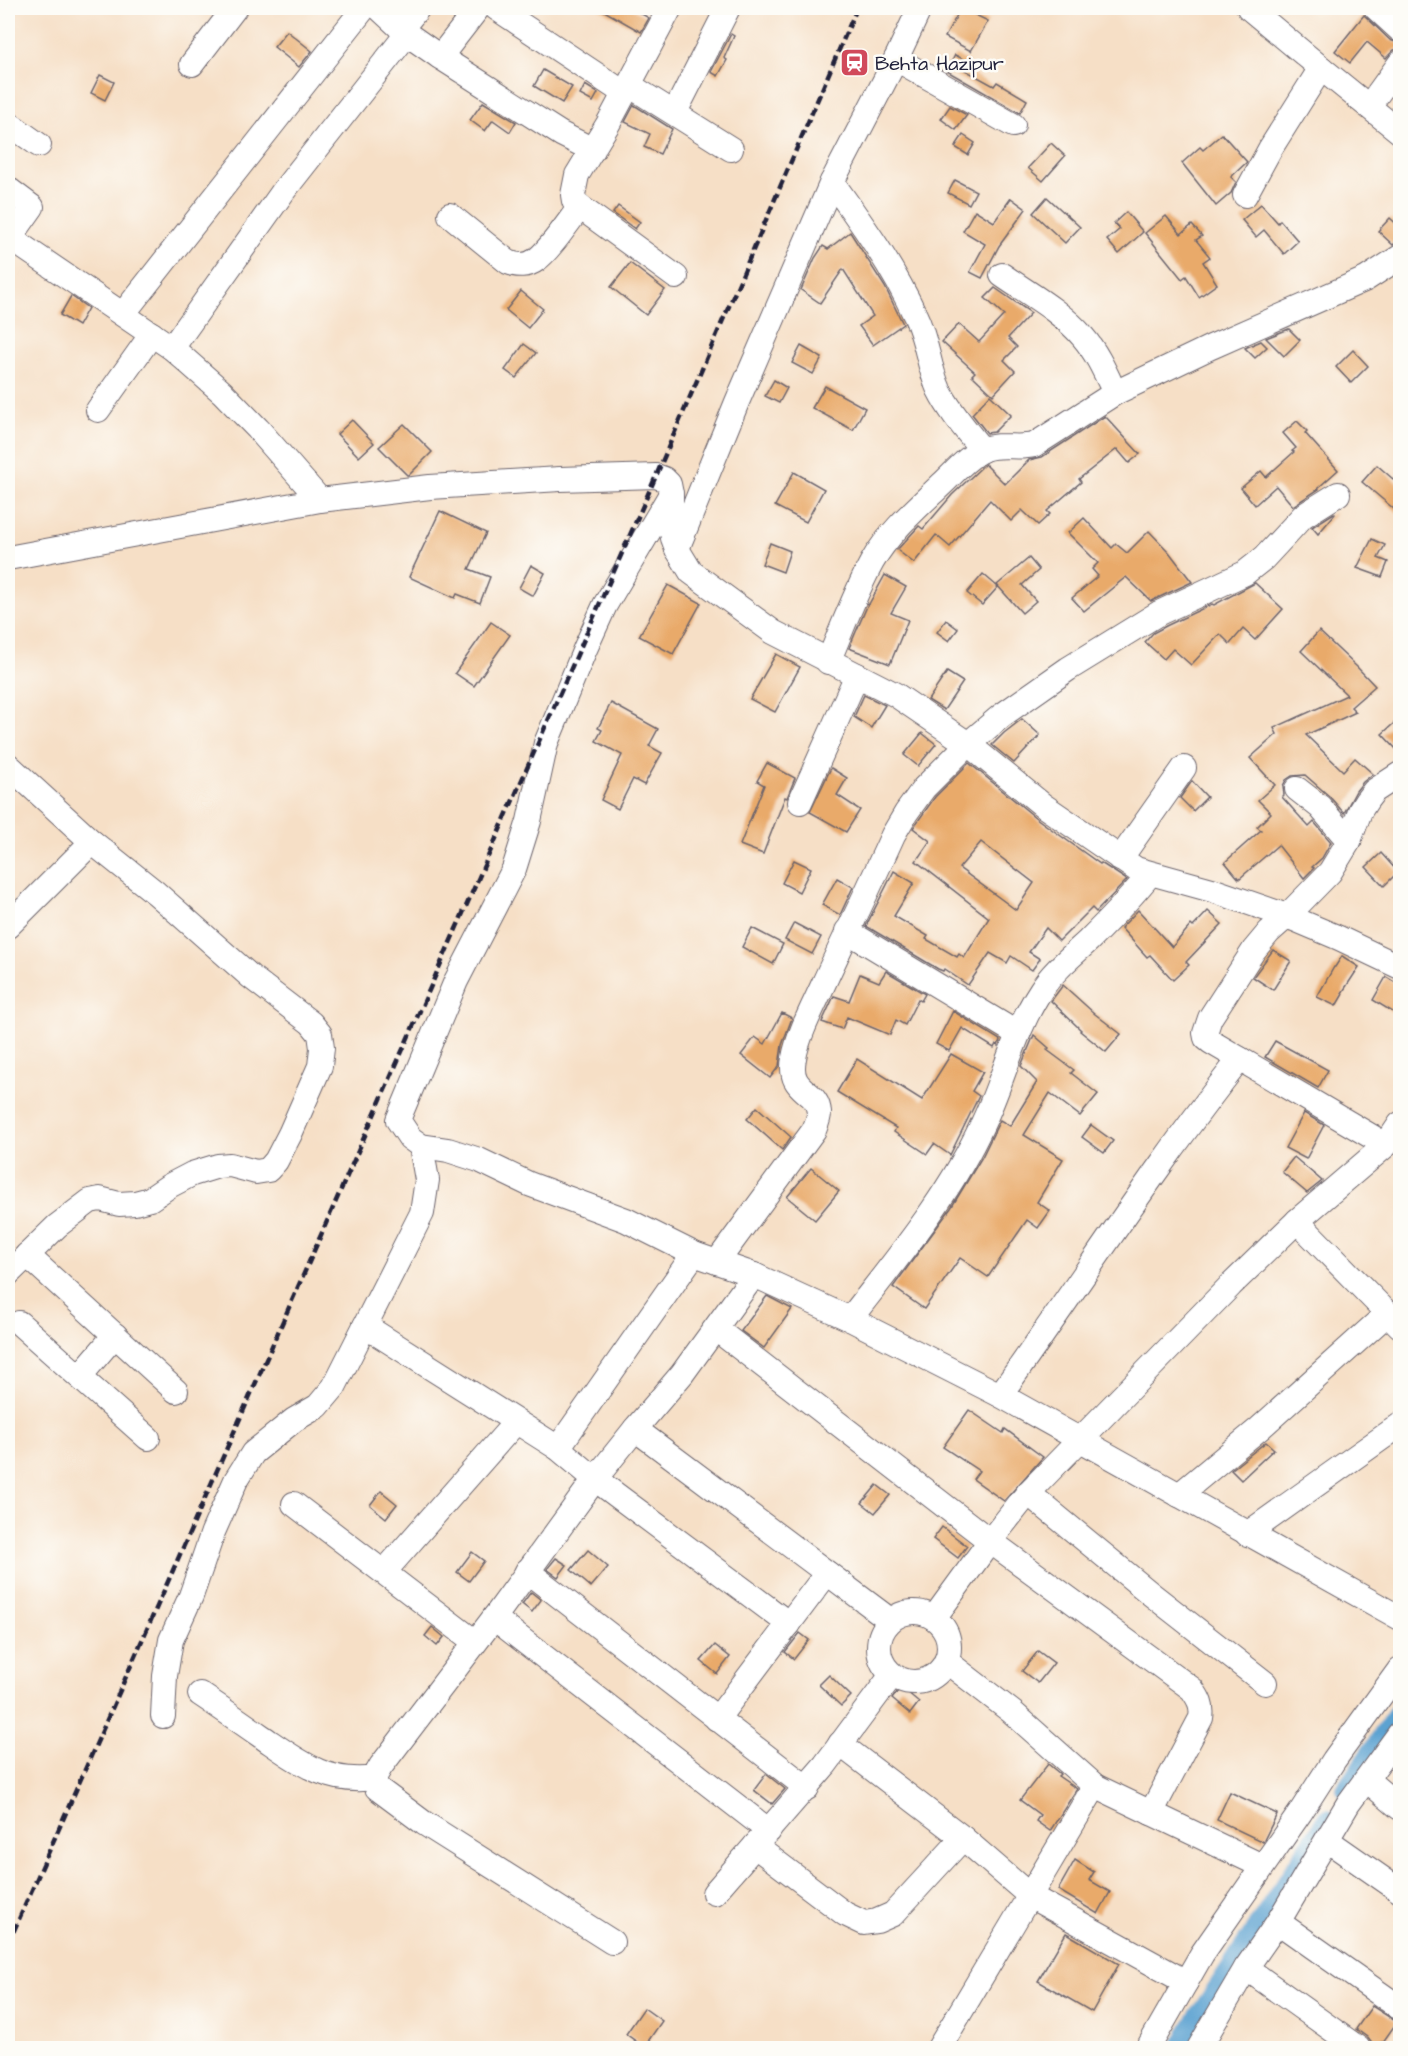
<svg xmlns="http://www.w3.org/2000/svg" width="1408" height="2056" viewBox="0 0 1408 2056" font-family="'Architects Daughter',sans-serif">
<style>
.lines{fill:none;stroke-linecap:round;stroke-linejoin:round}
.canal{stroke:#5ba2d1;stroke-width:18}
.building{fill:#e9aa6a;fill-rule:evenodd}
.minor-casing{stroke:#6c646c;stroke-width:26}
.minor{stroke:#fff;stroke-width:24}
.rail{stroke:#22223b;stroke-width:4.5;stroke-dasharray:9 4.5;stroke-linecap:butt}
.labels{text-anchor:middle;stroke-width:5;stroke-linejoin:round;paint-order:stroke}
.poi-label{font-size:20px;fill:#22223b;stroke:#fdfcf7;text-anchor:start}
</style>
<rect width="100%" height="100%" fill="#fdfcf7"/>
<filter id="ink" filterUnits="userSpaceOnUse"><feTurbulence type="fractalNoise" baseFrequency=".0167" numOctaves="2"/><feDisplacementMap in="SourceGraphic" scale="12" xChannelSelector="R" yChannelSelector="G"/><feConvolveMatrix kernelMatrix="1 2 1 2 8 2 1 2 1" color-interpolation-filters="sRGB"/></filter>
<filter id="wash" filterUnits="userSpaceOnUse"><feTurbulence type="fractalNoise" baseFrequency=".008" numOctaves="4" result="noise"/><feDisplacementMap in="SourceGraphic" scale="24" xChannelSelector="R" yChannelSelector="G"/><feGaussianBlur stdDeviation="1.35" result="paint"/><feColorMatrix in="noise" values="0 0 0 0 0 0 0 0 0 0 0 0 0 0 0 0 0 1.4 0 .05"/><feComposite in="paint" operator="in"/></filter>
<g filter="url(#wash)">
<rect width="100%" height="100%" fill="#f6dfc6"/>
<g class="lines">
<!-- canal -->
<g class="canal">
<polyline points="1345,1789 1400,1708"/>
<polyline points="1179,2048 1194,2022 1327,1818"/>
</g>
</g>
<g id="blocks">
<!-- building -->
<g class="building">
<polygon points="599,8 631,8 649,18 641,32"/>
<polygon points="961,8 988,21 971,51 945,37"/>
<polygon points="1364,15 1390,40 1401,44 1401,49 1394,50 1386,58 1367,42 1350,63 1335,51"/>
<polygon points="287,31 312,51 299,67 274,47"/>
<polygon points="731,34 734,36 724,58 727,60 718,76 711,72"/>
<polygon points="955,55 969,62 965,70 994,86 997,82 1027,100 1020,113 947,71"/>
<polygon points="543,70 572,87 562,103 534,86"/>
<polygon points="100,75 114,82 105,100 91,93"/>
<polygon points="585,85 598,93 593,102 580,95"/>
<polygon points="483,102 516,122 510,132 493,120 485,131 470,120"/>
<polygon points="634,105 672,129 660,154 644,147 650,134 625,122"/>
<polygon points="950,106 967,115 956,130 941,119"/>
<polygon points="1222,134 1247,162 1231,177 1236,182 1231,193 1216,206 1182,163 1200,147 1203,150"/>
<polygon points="963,135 975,143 968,155 955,147"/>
<polygon points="1051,143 1065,156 1043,181 1028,168"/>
<polygon points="955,180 976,191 969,204 948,193"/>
<polygon points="1047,197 1080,227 1065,243 1033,213"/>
<polygon points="1011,198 1026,209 999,246 982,278 970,272 985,244 963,231 975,210 994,222"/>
<polygon points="1261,204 1278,223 1280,220 1298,241 1284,254 1264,230 1256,237 1242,220"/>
<polygon points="618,206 640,222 635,229 613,213"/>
<polygon points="1126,212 1143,232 1119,254 1107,240 1120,229 1114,223"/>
<polygon points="1166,216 1181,234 1192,225 1202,236 1196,240 1210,257 1203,262 1217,284 1199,297 1186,276 1182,279 1145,233"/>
<polygon points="1390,218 1401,228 1401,238 1393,245 1378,231"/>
<polygon points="850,232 885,287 903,324 873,345 859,326 873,316 843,269 820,303 801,290 815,258 823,246 828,249"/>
<polygon points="630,263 665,290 646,315 611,287"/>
<polygon points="995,288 1031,313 1008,338 1017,347 1004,360 1015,371 993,395 972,375 975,372 942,342 959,324 979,342 1004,315 985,298"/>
<polygon points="521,291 543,309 528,328 506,310"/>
<polygon points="71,296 88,308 78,326 60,315"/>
<polygon points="1289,329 1300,340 1284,356 1266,338"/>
<polygon points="1261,341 1267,347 1255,358 1245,348"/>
<polygon points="524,344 536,353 516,378 505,370"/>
<polygon points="801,346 822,358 813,374 792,363"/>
<polygon points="1353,350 1368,366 1351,383 1336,367"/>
<polygon points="774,380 787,388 779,403 765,396"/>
<polygon points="825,386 865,408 853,430 812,408"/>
<polygon points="990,395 1011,415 994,432 987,433 972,414"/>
<polygon points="1105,416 1140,454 1129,463 1117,449 1079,479 1081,482 1047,511 1050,514 1038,525 1022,510 1011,521 990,500 950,547 936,535 914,563 897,550 919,526 923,529 952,495 985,464 1005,484 1029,460 1042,457"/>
<polygon points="352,420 374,443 359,457 337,434"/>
<polygon points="1297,421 1307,431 1305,433 1338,470 1318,488 1319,489 1293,506 1276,486 1255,505 1241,488 1261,471 1266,477 1294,452 1292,451 1296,448 1283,433"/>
<polygon points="404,424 432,452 409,475 407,475 379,447"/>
<polygon points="1377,465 1401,486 1401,515 1362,482"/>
<polygon points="794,472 824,489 806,522 775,506"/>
<polygon points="440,511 486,533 469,569 490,577 480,603 457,594 455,598 409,577"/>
<polygon points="1334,513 1335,514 1318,534 1312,527"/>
<polygon points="1084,518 1112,548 1116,544 1127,553 1149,531 1169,552 1192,582 1151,601 1126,577 1084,611 1072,598 1098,576 1092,569 1098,563 1068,533"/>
<polygon points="1372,539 1385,545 1378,558 1388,562 1382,577 1357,568"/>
<polygon points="770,543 790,551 783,572 762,564"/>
<polygon points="1029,558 1039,570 1022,585 1036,601 1022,613 997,585"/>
<polygon points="531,565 545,573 533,596 519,588"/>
<polygon points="983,574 998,587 982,605 967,593"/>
<polygon points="885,575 906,587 891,613 908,620 890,664 849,648 868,604 869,604"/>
<polygon points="1255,583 1283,609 1255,640 1243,629 1230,644 1220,634 1191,665 1173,649 1164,659 1145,642 1153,633 1166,626 1212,604 1214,605"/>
<polygon points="668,585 701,603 673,654 639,636"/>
<polygon points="946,620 958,629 949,641 937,632"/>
<polygon points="491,622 510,635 474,686 455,673"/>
<polygon points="1319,631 1357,667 1375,686 1351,707 1356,712 1306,735 1343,771 1355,758 1373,774 1363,782 1356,791 1344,813 1329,796 1305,775 1292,776 1286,780 1283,786 1284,795 1282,797 1309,827 1314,822 1331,842 1322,858 1312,867 1314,868 1304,878 1278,845 1239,879 1225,862 1261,830 1257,827 1271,813 1258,800 1275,785 1250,758 1277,734 1274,728 1347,695 1301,651"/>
<polygon points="776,654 800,667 775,712 750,699"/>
<polygon points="947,672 963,682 944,710 928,700"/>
<polygon points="864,695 885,705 871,728 854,717"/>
<polygon points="611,703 658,729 649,746 662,753 644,785 633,779 618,809 601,800 622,755 596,741 602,730 598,728"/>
<polygon points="1401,717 1401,754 1382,734"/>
<polygon points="1022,719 1040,735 1014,763 992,745 1004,733"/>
<polygon points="922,733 936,744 918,766 904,755"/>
<polygon points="767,763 795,778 787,798 785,797 763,854 740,845 764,785 757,781"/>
<path d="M969,763l67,55 64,46 1,-1 26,17 -31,32 -4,-4 -33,33 -13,-13 -17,24 11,7 -8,11 -21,-14 -4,7 -17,-10 -22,32 -24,-16 -1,2 -5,-2 -72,-43 28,-55 20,12 -20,33 34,20 -2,3 31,18 2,-3 5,4 25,-40 -73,-57 14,-20 -17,-13 22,-31zM981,842l53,41 -18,27 -57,-42z"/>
<polygon points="831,768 847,778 837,795 860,810 846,832 810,812"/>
<polygon points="1192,781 1207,797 1193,811 1180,798"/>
<polygon points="1381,853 1398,872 1384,886 1366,867"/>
<polygon points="794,860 811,868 799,892 782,883"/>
<polygon points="837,878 853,887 840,915 822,905"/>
<polygon points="1138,910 1172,947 1191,925 1193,927 1208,911 1222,924 1186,962 1189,965 1173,980 1150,955 1147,957 1121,928"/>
<polygon points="794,923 821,937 812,954 785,940"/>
<polygon points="752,928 783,944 773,964 742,947"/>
<polygon points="1273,950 1291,961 1273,990 1253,977"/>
<polygon points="1342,956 1359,967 1342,993 1343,994 1336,1006 1317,997 1334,967 1335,967"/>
<polygon points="886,971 925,994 921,1001 918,999 905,1025 896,1020 890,1035 847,1017 842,1029 822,1022 834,996 849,1001 860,974 879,982"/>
<polygon points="1386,977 1401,986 1401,1017 1373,1000"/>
<polygon points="1063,985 1095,1014 1121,1034 1106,1052 1080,1031 1081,1030 1051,1001"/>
<polygon points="953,1011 1000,1040 998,1046 996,1044 994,1048 962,1028 949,1051 936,1044"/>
<polygon points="782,1013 792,1018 782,1045 779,1066 770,1078 741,1055 755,1037 765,1044"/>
<polygon points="1034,1035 1049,1048 1047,1050 1074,1070 1071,1073 1098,1094 1080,1116 1050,1093 1024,1135 1063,1159 1037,1202 1050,1211 1038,1228 1027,1220 988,1277 960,1258 924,1309 893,1287 951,1208 982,1157 1000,1120 1010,1126 1037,1082 1021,1066"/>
<polygon points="1275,1041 1328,1070 1318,1088 1265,1057"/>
<polygon points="951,1054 983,1072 972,1091 979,1096 950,1155 934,1144 927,1154 894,1132 896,1128 837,1092 857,1059 922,1100"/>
<polygon points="757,1107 791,1137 782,1150 747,1119"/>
<polygon points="1304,1113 1324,1125 1306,1159 1285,1148"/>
<polygon points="1091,1125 1113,1141 1104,1153 1082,1137"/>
<polygon points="1294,1157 1322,1181 1307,1193 1282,1172"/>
<polygon points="811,1168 839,1191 815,1220 787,1197"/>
<polygon points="767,1296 792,1309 764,1348 741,1331"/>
<polygon points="969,1410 1003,1433 1005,1429 1043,1457 1004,1501 973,1479 979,1471 943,1447"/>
<polygon points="1266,1442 1274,1449 1241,1480 1231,1470"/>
<polygon points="877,1485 890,1495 875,1513 862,1503"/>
<polygon points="381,1491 397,1504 386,1518 370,1505"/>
<polygon points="942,1527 967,1546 958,1558 933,1539"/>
<polygon points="588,1550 608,1567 591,1587 571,1570"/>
<polygon points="472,1552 484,1561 469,1581 457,1572"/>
<polygon points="556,1558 567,1565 558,1577 547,1569"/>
<polygon points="531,1592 541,1600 532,1612 522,1604"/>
<polygon points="432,1627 444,1637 437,1646 425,1636"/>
<polygon points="800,1633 809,1640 794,1659 785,1652"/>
<polygon points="715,1645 730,1657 717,1674 701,1661"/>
<polygon points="1038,1651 1054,1663 1038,1683 1022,1671"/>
<polygon points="829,1675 851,1696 841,1706 819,1685"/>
<polygon points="901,1687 919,1702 910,1714 892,1699"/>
<polygon points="1048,1764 1060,1774 1058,1776 1077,1789 1050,1831 1036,1821 1040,1815 1020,1800"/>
<polygon points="766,1774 785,1789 772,1804 754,1790"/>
<polygon points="1230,1792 1277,1814 1263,1842 1217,1820"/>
<polygon points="1075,1860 1094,1872 1089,1880 1110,1892 1098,1914 1058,1890"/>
<polygon points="1066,1933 1119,1964 1092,2012 1038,1981"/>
<polygon points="1372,2006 1397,2022 1378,2049 1372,2049 1371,2042 1367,2037 1356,2029"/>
<polygon points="644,2008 662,2021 644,2047 626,2034"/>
</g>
</g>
</g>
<g filter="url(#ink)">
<use href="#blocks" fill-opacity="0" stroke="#6c646c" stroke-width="1.5"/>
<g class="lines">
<defs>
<g id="minor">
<polyline points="379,8 407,34 440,57 561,134 593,150"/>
<polyline points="496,8 624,93"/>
<polyline points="670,8 608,124 577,175 573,195 574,201 580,207 676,277"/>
<polyline points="1249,8 1321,68 1400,132"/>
<polyline points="1376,8 1400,30"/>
<polyline points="401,29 418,8"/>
<polyline points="440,57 478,8"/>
<polyline points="896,59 1013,125"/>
<polyline points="192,64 235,8"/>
<polyline points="629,85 731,149"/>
<polyline points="1369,106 1400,63"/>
<polyline points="675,112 728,8"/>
<polyline points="8,123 39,145"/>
<path d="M832,182c31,43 61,85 83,133 12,24 13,51 24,75 11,22 28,41 43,60"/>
<polyline points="8,189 32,207 10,238 172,348 222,392 258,429 320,500"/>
<polyline points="1245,195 1270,149 1321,68"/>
<path d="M450,215l58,47c9,4 20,4 28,-2 13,-9 33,-39 44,-53"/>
<path d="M1002,275c27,19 59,36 81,62 14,16 23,37 32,56"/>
<polyline points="123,314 364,8"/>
<polyline points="172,348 285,189 407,34"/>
<polyline points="98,410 152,334"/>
<polyline points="671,494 605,605 585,649 546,743 529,821 514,869 456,981 398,1120 410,1138 421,1146 448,1150 479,1160 529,1184 626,1220 694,1254 754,1275 850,1319 1000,1395 1400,1618"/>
<polyline points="677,549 737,402 832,182 896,59 920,8"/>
<polyline points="8,558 320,500 430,487 560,479 656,476 664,479 669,484 671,494 671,527 673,538 677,549 691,572 773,632 896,695 968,744 1044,806 1136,869 1212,890 1287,916 1339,938 1400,967"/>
<path d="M828,662c14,-33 27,-69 44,-100 17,-30 45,-54 70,-78 13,-12 26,-28 42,-35 16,-6 33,0 50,-4l81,-52 96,-46 155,-68 34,-22"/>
<polyline points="8,765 92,842 156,893 251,977 311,1023 320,1034 322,1048 320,1066 290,1134 276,1161 268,1170 256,1172 230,1165 218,1166 192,1174 169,1186 150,1199 135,1203 119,1204 100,1199 90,1201 57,1226 8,1274"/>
<polyline points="1297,789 1320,807 1349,841"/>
<polyline points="800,802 857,675"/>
<polyline points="1120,859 1184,768"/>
<polyline points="8,926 92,842"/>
<polyline points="847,931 1018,1034"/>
<polyline points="1386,1145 1211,1042 1206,1038 1205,1033 1210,1018 1254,950 1269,932 1287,916 1330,872 1349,841 1360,811 1367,800 1374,791 1400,774"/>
<polyline points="1297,1221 1400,1326"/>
<polyline points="27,1255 176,1391"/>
<path d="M717,1262l97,-132c2,-5 5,-11 5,-17 -1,-25 -32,-19 -25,-55 4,-23 19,-51 29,-73 23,-50 47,-99 70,-150l13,-22 18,-25 44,-44 33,-28 67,-47 91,-56 86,-40 19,-15 39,-42 35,-22"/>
<path d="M850,1319c48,-62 100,-124 133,-196 21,-44 31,-92 58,-133 12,-19 31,-34 47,-49 22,-22 43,-43 62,-67"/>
<polyline points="19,1323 148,1438"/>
<polyline points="365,1326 558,1448 595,1479 789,1624"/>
<path d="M716,1329l274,212 202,148c7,10 11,17 9,29l-50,95"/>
<polyline points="80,1376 115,1335"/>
<path d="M1000,1395c80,-111 154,-228 240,-336"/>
<polyline points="635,1429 890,1620"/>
<polyline points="558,1448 694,1254"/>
<polyline points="1028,1493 1151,1594 1265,1683"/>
<polyline points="1179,1495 1260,1428 1388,1313"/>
<polyline points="294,1504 475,1642"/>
<polyline points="1247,1534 1400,1425"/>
<polyline points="527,1571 807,1788"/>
<polyline points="384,1572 515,1423"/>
<circle cx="914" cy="1647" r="35"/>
<polyline points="494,1618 769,1831"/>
<polyline points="934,1618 990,1541 1028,1493 1231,1285 1297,1221 1386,1145 1400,1124"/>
<polyline points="946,1661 1012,1712 1095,1786 1262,1866"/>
<path d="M200,1694c21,14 41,28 61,42 37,25 66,49 113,42"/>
<polyline points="163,1716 165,1676 171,1640 191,1596 213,1532 236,1480 253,1453 294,1420 318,1406 334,1387 422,1213 427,1180 421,1146"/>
<polyline points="717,1719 827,1573"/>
<polyline points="840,1744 963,1838 1030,1896 1186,1982"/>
<polyline points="1367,1780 1400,1808"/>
<polyline points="1327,1840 1400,1891"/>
<polyline points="755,1846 845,1914 864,1923 877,1921 893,1914 963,1838"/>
<polyline points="714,1893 825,1765 892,1675"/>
<polyline points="1278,1922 1400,2008"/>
<polyline points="612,1942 424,1823 377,1788 374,1778 381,1766 494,1618 595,1479 635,1429 682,1374 754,1275"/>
<polyline points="1246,1968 1358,2048"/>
<polyline points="939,2048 1095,1786"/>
<polyline points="1148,2048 1202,1954 1300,1813 1334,1760 1400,1669"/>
<polyline points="1199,2048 1246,1968 1278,1922 1348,1804 1400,1733"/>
</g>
</defs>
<!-- minor casing -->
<use href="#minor" class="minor-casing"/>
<!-- minor -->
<use href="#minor" class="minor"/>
<!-- rail -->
<polyline class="rail" points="8,1944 656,476 857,8"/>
</g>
</g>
<!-- icons -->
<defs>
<symbol id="station-square" viewBox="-11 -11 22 22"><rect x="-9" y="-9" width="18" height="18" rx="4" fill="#d1495b" stroke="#fdfcf7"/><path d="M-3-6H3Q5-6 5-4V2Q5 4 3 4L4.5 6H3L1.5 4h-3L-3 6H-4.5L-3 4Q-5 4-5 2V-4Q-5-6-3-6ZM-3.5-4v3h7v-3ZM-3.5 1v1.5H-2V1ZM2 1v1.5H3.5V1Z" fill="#fff"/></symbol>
</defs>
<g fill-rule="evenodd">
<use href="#station-square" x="838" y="46" width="33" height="33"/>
</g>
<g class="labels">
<!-- poi labels -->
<g class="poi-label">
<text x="875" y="70">Behta Hazipur</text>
</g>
</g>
<!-- margin -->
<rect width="1408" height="2056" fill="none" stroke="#fdfcf7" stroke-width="30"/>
</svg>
